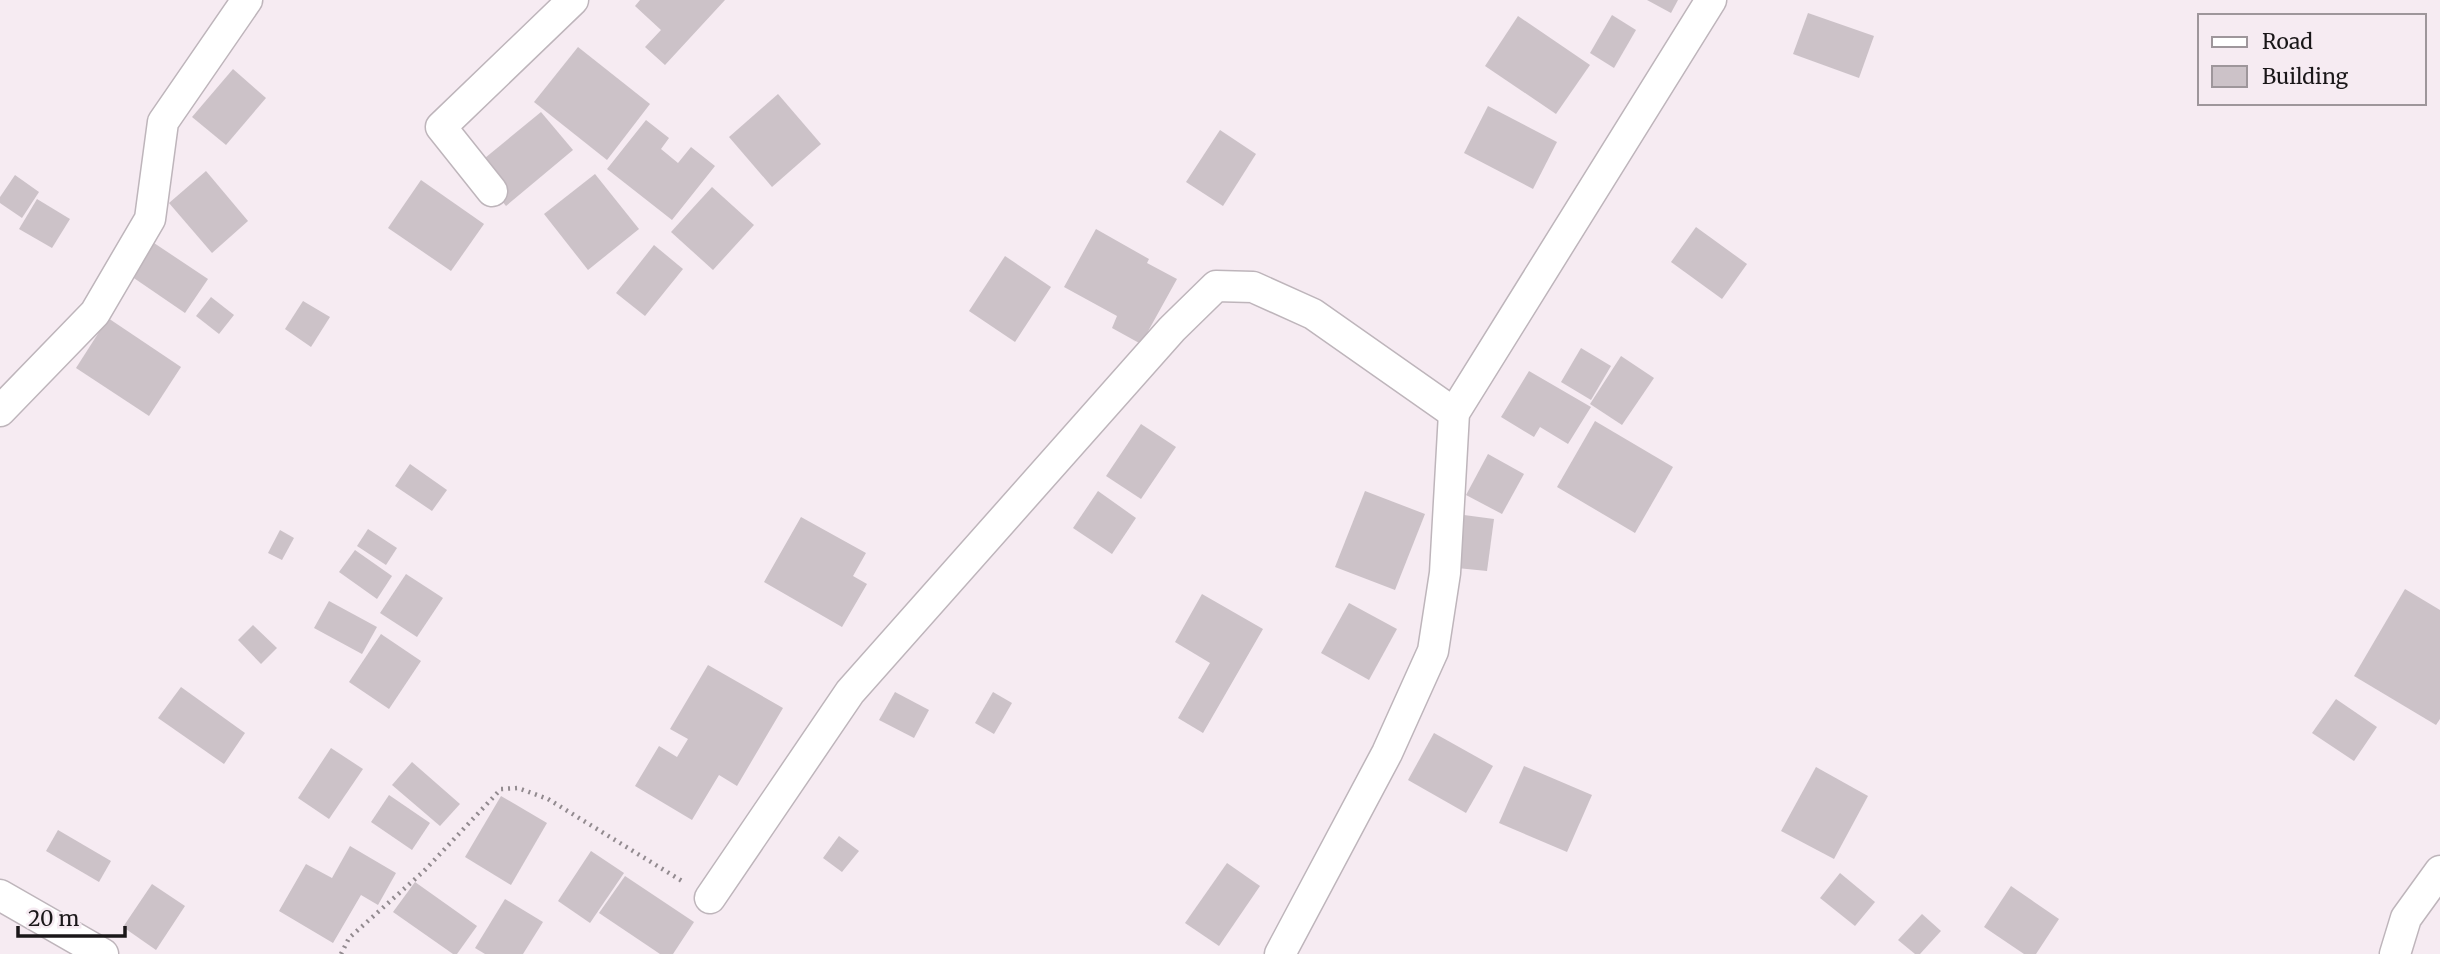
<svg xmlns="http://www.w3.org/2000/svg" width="2440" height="954" viewBox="0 0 2440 954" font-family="Merriweather,serif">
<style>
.building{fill:#ccc2c8}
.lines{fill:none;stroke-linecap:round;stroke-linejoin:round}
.street-casing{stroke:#beb5bb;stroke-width:33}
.path{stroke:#928a8f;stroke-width:4.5;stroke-dasharray:2 5;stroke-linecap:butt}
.street{stroke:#fff;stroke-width:30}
</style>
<rect width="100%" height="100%" fill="#f6ebf2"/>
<!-- building -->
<g class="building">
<polygon points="640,0 725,0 665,65 645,47 661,30 635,6"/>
<polygon points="1647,0 1678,0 1671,13"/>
<polygon points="1808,13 1874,36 1859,78 1793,54"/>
<polygon points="1612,15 1636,30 1614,68 1590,53"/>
<polygon points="1518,16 1590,65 1556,114 1485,66"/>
<polygon points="578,47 650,104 607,160 534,102"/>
<polygon points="233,69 266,98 226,145 192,117"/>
<polygon points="778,94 821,144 772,187 729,137"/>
<polygon points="1488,106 1557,142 1533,189 1464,153"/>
<polygon points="541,112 573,150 506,206 474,167"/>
<polygon points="646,120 669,138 661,149 678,163 691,147 715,166 672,220 607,169"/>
<polygon points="1220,130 1256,154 1223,206 1186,182"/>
<polygon points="206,171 248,221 212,253 169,203"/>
<polygon points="595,174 639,229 588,270 544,214"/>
<polygon points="15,175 39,192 22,218 0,203 0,197"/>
<polygon points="421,180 484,224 451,271 388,228"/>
<polygon points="712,187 754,225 713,270 671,232"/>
<polygon points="37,199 70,219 52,248 19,229"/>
<polygon points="1696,227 1747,264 1722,299 1671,262"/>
<polygon points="1096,229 1149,259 1147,263 1177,279 1141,344 1112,328 1117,316 1064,287"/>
<polygon points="151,241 208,279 185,313 128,274"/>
<polygon points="654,245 683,269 645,316 616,293"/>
<polygon points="1005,256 1051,287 1015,342 969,311"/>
<polygon points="211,297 234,315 219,334 196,316"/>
<polygon points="303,301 330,317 311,347 285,329"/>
<polygon points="108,318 181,367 149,416 76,368"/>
<polygon points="1581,348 1611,366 1591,400 1561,382"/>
<polygon points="1621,356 1654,378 1622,425 1590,404"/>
<polygon points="1529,371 1591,407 1568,444 1540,427 1534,437 1501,417"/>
<polygon points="1595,421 1673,467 1635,533 1557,487"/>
<polygon points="1141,424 1176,447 1141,499 1106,476"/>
<polygon points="1488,454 1524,474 1502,514 1466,495"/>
<polygon points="410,464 447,490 432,511 395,486"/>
<polygon points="1098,491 1136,518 1112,554 1073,528"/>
<polygon points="1365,491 1425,514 1395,590 1335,567"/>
<polygon points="1464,515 1494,519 1487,571 1457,568"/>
<polygon points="801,517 866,553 853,576 867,584 842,627 764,582"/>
<polygon points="368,529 397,548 386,565 357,546"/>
<polygon points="280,530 294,538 282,560 268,553"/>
<polygon points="355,550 392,576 377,599 339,572"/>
<polygon points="406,574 443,598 417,637 380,613"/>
<polygon points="2405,589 2440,610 2440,719 2436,725 2354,676"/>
<polygon points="1202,594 1263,629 1203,733 1178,718 1210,663 1175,642"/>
<polygon points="329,601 377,627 362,654 314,628"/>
<polygon points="1349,603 1397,629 1369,680 1321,653"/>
<polygon points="253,625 277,648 261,664 238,640"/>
<polygon points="381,634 421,661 389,709 349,682"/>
<polygon points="708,665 783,708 737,786 719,775 692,820 635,786 659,746 677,757 688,739 670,729"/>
<polygon points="181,687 245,733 224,764 158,718"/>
<polygon points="895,692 929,710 914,738 879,720"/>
<polygon points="993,692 1012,703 994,734 975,723"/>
<polygon points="2336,699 2377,727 2354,761 2312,733"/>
<polygon points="1434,733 1493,766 1466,813 1408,780"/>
<polygon points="331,748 363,769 329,819 298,798"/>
<polygon points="412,762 460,804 440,826 392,785"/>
<polygon points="1524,766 1592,795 1567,852 1499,823"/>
<polygon points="1816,767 1868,796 1834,859 1781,831"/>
<polygon points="389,795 430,823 412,850 371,822"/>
<polygon points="501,796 547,823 511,885 465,857"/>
<polygon points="58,830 111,861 99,882 46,851"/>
<polygon points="839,836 859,851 842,872 823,858"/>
<polygon points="350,846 396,873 378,905 361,895 333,943 279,911 306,864 332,878"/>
<polygon points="591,851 624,873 590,923 558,901"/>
<polygon points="1227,863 1260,886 1219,946 1185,923"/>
<polygon points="1840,873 1875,902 1855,926 1820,898"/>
<polygon points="625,876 694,922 673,954 660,954 599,913"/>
<polygon points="415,882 477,926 457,954 453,954 393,912"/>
<polygon points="152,884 185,906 156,950 123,927"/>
<polygon points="2011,886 2059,919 2036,954 2024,954 1984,927"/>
<polygon points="505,899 543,922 523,954 485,954 475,948"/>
<polygon points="1922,914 1941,931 1920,954 1915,954 1898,940"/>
</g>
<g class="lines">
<defs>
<g id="street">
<polyline points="492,191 441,127 573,0"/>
<polyline points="0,411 95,313 150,219 163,122 247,0"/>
<polyline points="0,895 103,954"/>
<polyline points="710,898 850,692 1172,329 1216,286 1253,287 1313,314 1454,413"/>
<polyline points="1280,954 1387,753 1433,651 1445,573 1454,413 1711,0"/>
<polyline points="2395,954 2406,918 2440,871"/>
</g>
</defs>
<!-- street casing -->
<use href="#street" class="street-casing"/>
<!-- path -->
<polyline class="path" points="341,954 349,938 424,871 501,789 518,788 548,799 682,881"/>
<!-- street -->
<use href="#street" class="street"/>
</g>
<!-- legend -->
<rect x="2198" y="14" width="228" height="91" fill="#f6ebf2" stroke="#9e969b" stroke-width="2"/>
<rect x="2212" y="37" width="35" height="10" fill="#ffffff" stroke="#9e969b" stroke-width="2"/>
<text x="2262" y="49" font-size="21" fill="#1a1719">Road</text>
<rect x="2212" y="66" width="35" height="21" fill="#ccc2c8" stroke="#9e969b" stroke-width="2"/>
<text x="2262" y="84" font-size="21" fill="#1a1719">Building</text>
<!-- scale -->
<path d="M18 926v10h107v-10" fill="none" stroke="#1a1719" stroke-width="3.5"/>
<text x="28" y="926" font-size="21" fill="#1a1719" stroke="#f6ebf2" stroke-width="5" paint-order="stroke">20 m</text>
</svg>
